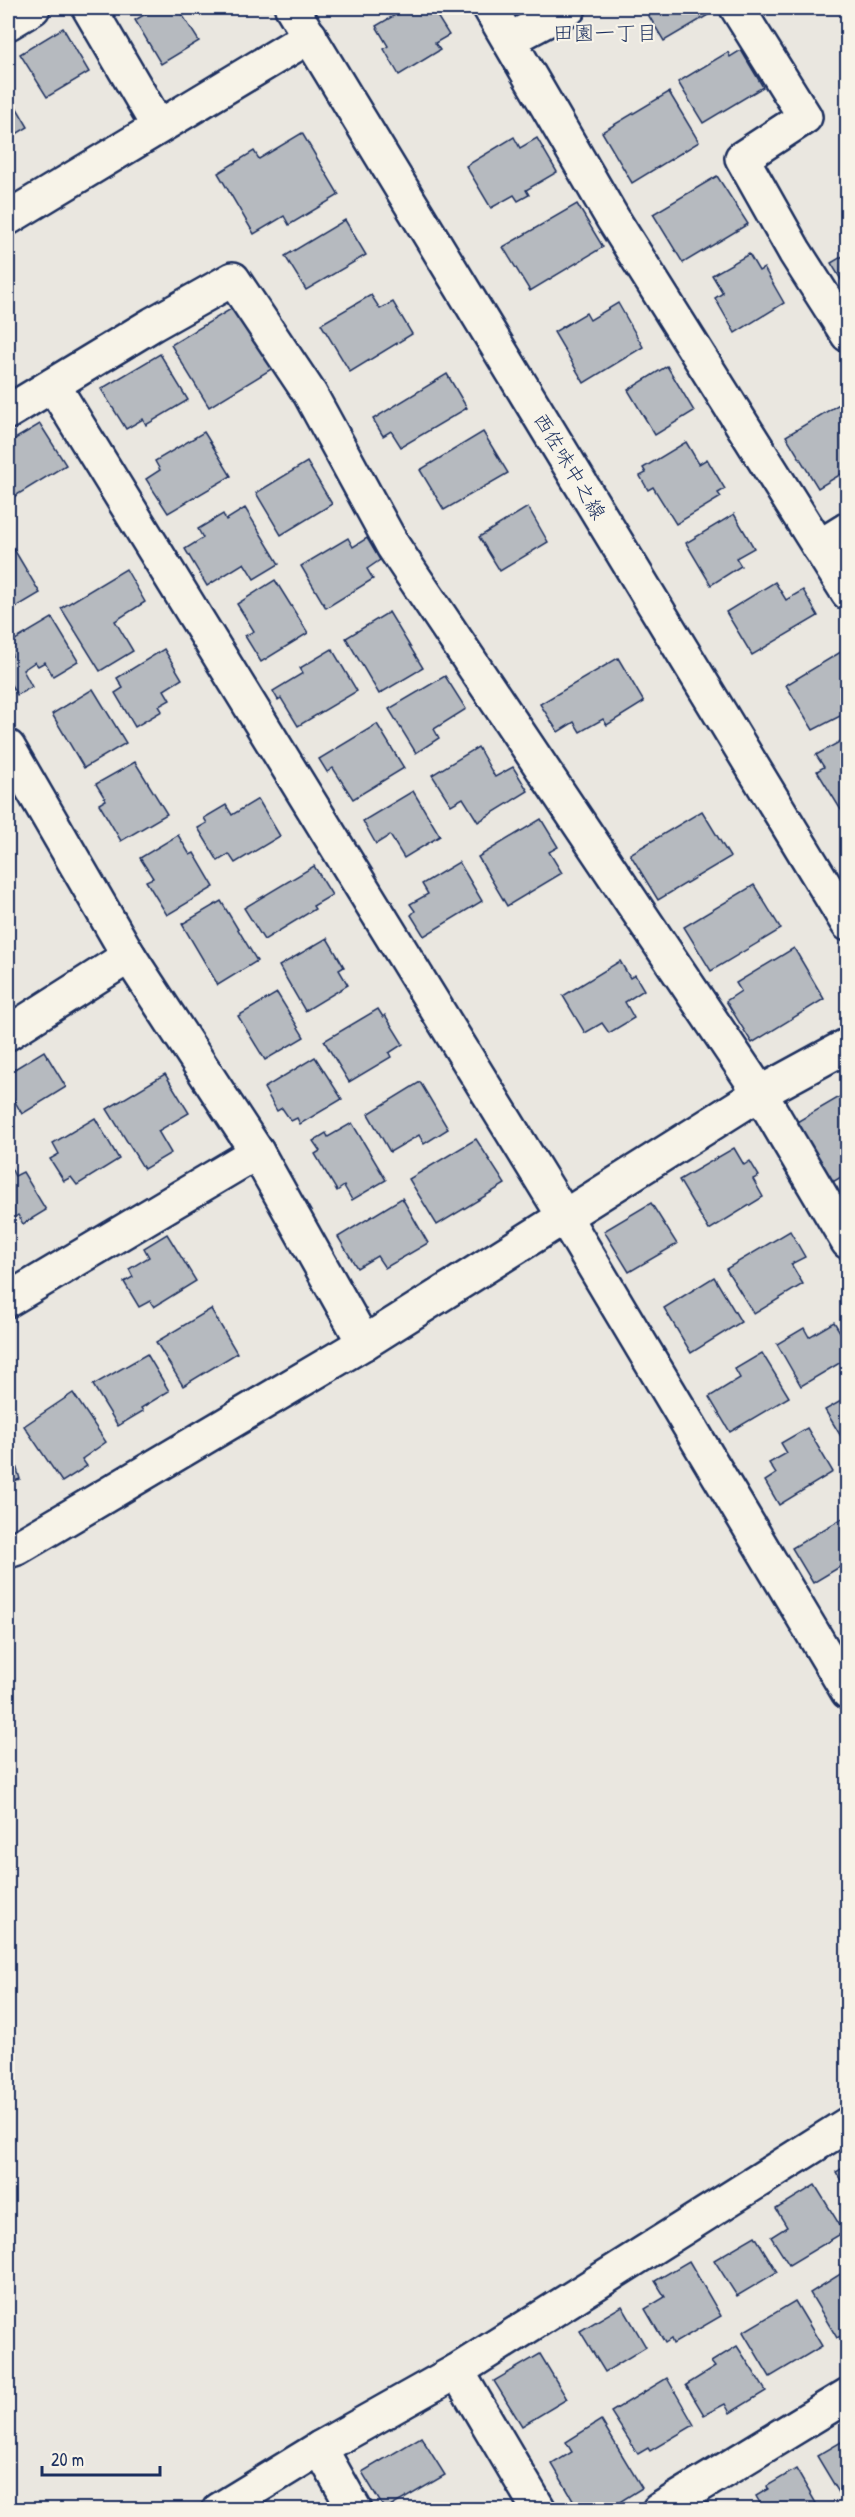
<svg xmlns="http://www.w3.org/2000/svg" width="855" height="2517" viewBox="0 0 855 2517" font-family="'Patrick Hand','Klee One',sans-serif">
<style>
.building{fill:#b6babf;stroke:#1b2f5e;stroke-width:1.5}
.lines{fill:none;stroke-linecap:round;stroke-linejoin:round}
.minor-casing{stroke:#1b2f5e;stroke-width:38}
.major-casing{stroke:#1b2f5e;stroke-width:38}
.minor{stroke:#f7f3e8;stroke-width:33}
.major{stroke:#f7f3e8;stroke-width:33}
.labels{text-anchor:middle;stroke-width:4.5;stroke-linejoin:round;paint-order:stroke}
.street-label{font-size:20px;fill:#1b2f5e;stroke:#f7f3e8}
.neighbourhood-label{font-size:21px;fill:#1b2f5e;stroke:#f7f3e8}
</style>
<rect width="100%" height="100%" fill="#eae7e0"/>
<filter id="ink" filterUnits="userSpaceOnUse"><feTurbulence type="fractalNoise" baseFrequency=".0167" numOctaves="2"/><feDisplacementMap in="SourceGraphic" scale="12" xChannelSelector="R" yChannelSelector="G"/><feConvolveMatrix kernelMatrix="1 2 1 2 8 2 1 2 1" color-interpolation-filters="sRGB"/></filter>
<g filter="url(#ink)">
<!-- building -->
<g class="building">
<polygon points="156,8 178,8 199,41 161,64 135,20"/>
<polygon points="407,8 432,8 449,35 435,43 440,50 399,75 384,49 388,46 376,26"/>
<polygon points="644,8 720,8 664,41"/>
<polygon points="63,28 89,72 47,97 20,54"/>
<polygon points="741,50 763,87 703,123 678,82 728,52 730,57"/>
<polygon points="669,92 699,142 632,183 602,132"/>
<polygon points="8,93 28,127 8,139"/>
<polygon points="302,133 339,195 289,225 284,216 254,234 218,173 254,151 259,159"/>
<polygon points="514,137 520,148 537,138 557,172 526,190 529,195 518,201 514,195 491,208 466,166"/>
<polygon points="717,176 748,224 683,263 653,214"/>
<polygon points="577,204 603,247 530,291 503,247"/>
<polygon points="345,220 366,255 306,290 285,256"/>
<polygon points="848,253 848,291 831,263"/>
<polygon points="749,254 759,271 764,268 784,303 735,333 715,298 723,293 712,275"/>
<polygon points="371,295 380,309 393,302 412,334 350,372 321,324"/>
<polygon points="618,303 643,347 584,383 554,332 586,313 590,320"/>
<polygon points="236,306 273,368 209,407 171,345"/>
<polygon points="160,354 188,400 146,425 143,419 126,429 101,389"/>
<polygon points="667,366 694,411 655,435 628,390"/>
<polygon points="447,374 467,408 401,447 391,431 383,436 373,419"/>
<polygon points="841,403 848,413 848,470 818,488 786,436"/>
<polygon points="40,424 66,465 12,498 8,491 8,443"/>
<polygon points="204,432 231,476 168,513 146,479 160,470 155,461"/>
<polygon points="483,432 508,473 444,510 420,470"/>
<polygon points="686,442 699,464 707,459 725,489 718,493 721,497 676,524 653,487 648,490 640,476 646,473 643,468"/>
<polygon points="307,462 332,504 281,535 256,493"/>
<polygon points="528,507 548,542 500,571 479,537"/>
<polygon points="245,508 279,564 254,579 244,563 207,586 185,549 203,538 198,529 223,514 226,520"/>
<polygon points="734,514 754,548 736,558 741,566 711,585 686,543"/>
<polygon points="348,538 353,547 367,538 380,560 367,569 373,579 326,608 301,566"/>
<polygon points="12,546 40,593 8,612 8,549"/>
<polygon points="126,569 145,602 115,621 133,651 100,671 61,608"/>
<polygon points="275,580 308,633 261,662 245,636 254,631 237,604"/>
<polygon points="775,582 786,600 803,590 818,616 752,655 726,612"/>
<polygon points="389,612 423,668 379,694 346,638"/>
<polygon points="52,618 78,661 53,676 45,662 38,666 35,662 23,670 32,687 17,695 8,680 8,658 12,656 8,644"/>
<polygon points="164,649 182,679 164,690 170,700 159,706 162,711 135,727 115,693 123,688 117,678"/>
<polygon points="332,649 357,691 298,726 281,698 278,700 273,691 303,673 300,668"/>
<polygon points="844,650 848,656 848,712 813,730 786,685"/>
<polygon points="618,658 644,702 607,725 603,719 580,732 574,722 558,732 540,704"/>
<polygon points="445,676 466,709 434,729 439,738 416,753 389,709"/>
<polygon points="93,689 126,743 84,768 52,714"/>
<polygon points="377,724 404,768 353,799 333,768 327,772 319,759"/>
<polygon points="848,737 848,806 841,810 817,771 824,767 816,755"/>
<polygon points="478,747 495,777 513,767 528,791 478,822 463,798 451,805 432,775"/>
<polygon points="135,762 167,814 121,841 99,804 106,800 96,784"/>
<polygon points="413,791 440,836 404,858 390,835 376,844 363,821"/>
<polygon points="258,799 280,836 235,863 229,854 218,861 198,828 207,823 204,818 226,805 232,815"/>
<polygon points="702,811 730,857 658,900 630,854"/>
<polygon points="541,819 558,847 549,852 562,873 507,906 478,857"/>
<polygon points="178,835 190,855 194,853 214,887 167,915 146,881 153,878 140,858"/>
<polygon points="459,862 482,901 424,936 411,915 415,911 410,904 428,894 422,884"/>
<polygon points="314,866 332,895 313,906 315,909 264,940 244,908"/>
<polygon points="754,885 781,929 711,971 684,927"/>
<polygon points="221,901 257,961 218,985 182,924"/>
<polygon points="327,938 344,967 339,970 348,985 305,1011 279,966"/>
<polygon points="794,948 824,999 752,1043 726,1001 741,991 736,983"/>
<polygon points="620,961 630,978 635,975 644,990 625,1002 634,1018 609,1033 602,1023 585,1033 563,996"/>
<polygon points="277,993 304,1037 265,1060 238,1016"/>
<polygon points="378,1009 383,1017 385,1015 403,1044 389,1053 391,1057 349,1082 324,1041"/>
<polygon points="44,1051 66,1087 22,1114 8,1090 8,1073"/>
<polygon points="315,1057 342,1099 300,1124 297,1118 291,1121 282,1108 277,1111 264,1088"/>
<polygon points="165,1074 189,1113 158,1131 171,1153 144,1169 107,1109"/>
<polygon points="420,1082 448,1129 424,1144 419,1135 390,1152 368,1114"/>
<polygon points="848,1092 848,1173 831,1183 795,1123"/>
<polygon points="95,1118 119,1159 77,1185 71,1177 64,1181 50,1159 59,1154 53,1143"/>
<polygon points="352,1123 386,1180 352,1200 344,1186 337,1191 315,1154 320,1151 313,1141 326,1133 328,1137"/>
<polygon points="476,1139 505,1184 437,1225 409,1179"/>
<polygon points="734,1148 744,1165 750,1161 759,1176 753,1179 763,1197 709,1230 679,1180"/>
<polygon points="11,1168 15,1176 23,1172 46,1210 23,1224 18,1215 8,1222 8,1169"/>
<polygon points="402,1198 428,1243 385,1268 377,1256 357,1268 338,1237"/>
<polygon points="651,1203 677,1244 629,1272 604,1231"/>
<polygon points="790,1231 805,1257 791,1264 803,1284 754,1314 726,1269"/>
<polygon points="167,1234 196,1281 154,1307 150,1301 139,1307 124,1282 133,1277 129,1269 149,1257 144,1248"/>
<polygon points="714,1277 741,1322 691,1353 664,1308"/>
<polygon points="211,1309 237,1353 183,1386 156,1342"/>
<polygon points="834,1322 848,1345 848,1358 801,1386 777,1344 804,1328 809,1337"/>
<polygon points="762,1353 789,1397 730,1432 709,1397 740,1378 735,1369"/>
<polygon points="147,1354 169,1391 141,1408 143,1411 118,1426 93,1385"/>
<polygon points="73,1393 106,1442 82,1459 87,1466 62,1482 24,1426"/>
<polygon points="848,1397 848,1448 825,1410"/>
<polygon points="807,1428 833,1472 779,1505 765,1481 776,1474 769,1463 787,1453 781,1443"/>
<polygon points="8,1439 20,1479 8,1483"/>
<polygon points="848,1515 848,1562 813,1583 792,1548"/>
<polygon points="848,2165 848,2192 836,2172"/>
<polygon points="815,2185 844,2232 789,2265 771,2237 787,2227 776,2209"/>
<polygon points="755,2236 777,2272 737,2296 714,2260"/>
<polygon points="689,2261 721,2316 673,2344 671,2339 665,2343 645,2309 665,2297 655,2281"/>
<polygon points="842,2273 848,2282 848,2332 837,2338 810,2293"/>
<polygon points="795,2301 822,2346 770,2377 743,2332"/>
<polygon points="622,2306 646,2347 605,2372 580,2331"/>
<polygon points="737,2346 766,2391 730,2413 725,2404 704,2415 686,2385 715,2367 711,2362"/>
<polygon points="540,2354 567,2399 522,2426 494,2381"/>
<polygon points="667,2378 694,2425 650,2451 648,2448 638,2454 611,2412"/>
<polygon points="601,2420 642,2488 607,2510 579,2510 552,2464 572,2452 566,2442"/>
<polygon points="421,2437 445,2475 385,2510 362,2472"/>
<polygon points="848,2438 848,2499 844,2501 817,2456"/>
<polygon points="796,2469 820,2510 764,2510 756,2496 768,2489 767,2486"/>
</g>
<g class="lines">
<defs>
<g id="minor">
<polyline points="89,8 158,126"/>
<polyline points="490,8 613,219 848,593"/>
<polyline points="737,8 805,117 742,158 795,252 848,335"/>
<polyline points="8,23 33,8"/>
<polyline points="511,39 569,8"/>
<polyline points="8,218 310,36"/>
<polyline points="53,385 564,1216 848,1692"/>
<polyline points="8,412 153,324 233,279 310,394 393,546 760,1093 848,1242"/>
<polyline points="819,547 848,529"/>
<polyline points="8,747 129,956 257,1152 364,1343"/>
<polyline points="8,1033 129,956"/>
<polyline points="8,1300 257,1152"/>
<polyline points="8,1551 17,1548 364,1343 760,1093 848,1045"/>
<polyline points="457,2371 539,2510"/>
<polyline points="320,2448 355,2510"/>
<polyline points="219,2510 320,2448 457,2371 848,2124"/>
<polyline points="659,2510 848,2395"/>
</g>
<polyline id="major" points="292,8 848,924"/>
</defs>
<!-- minor casing -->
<use href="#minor" class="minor-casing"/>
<!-- major casing -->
<use href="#major" class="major-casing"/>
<!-- minor -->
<use href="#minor" class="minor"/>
<!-- major -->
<use href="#major" class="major"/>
</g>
</g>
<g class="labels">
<!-- street labels -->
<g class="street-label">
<text transform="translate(570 466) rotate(59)" y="7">西佐味中之線</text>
</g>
<!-- neighbourhood labels -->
<g class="neighbourhood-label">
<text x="605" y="40">田園一丁目</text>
</g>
</g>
<!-- margin -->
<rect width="855" height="2517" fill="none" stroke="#f7f3e8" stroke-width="30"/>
<rect x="15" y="15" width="825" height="2487" fill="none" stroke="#1b2f5e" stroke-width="2" filter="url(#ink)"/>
<!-- scale -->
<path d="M42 2466v9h118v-9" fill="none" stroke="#1b2f5e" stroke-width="3"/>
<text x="51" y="2466" font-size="18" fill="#1b2f5e" stroke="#f7f3e8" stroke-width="4.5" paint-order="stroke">20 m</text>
</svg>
